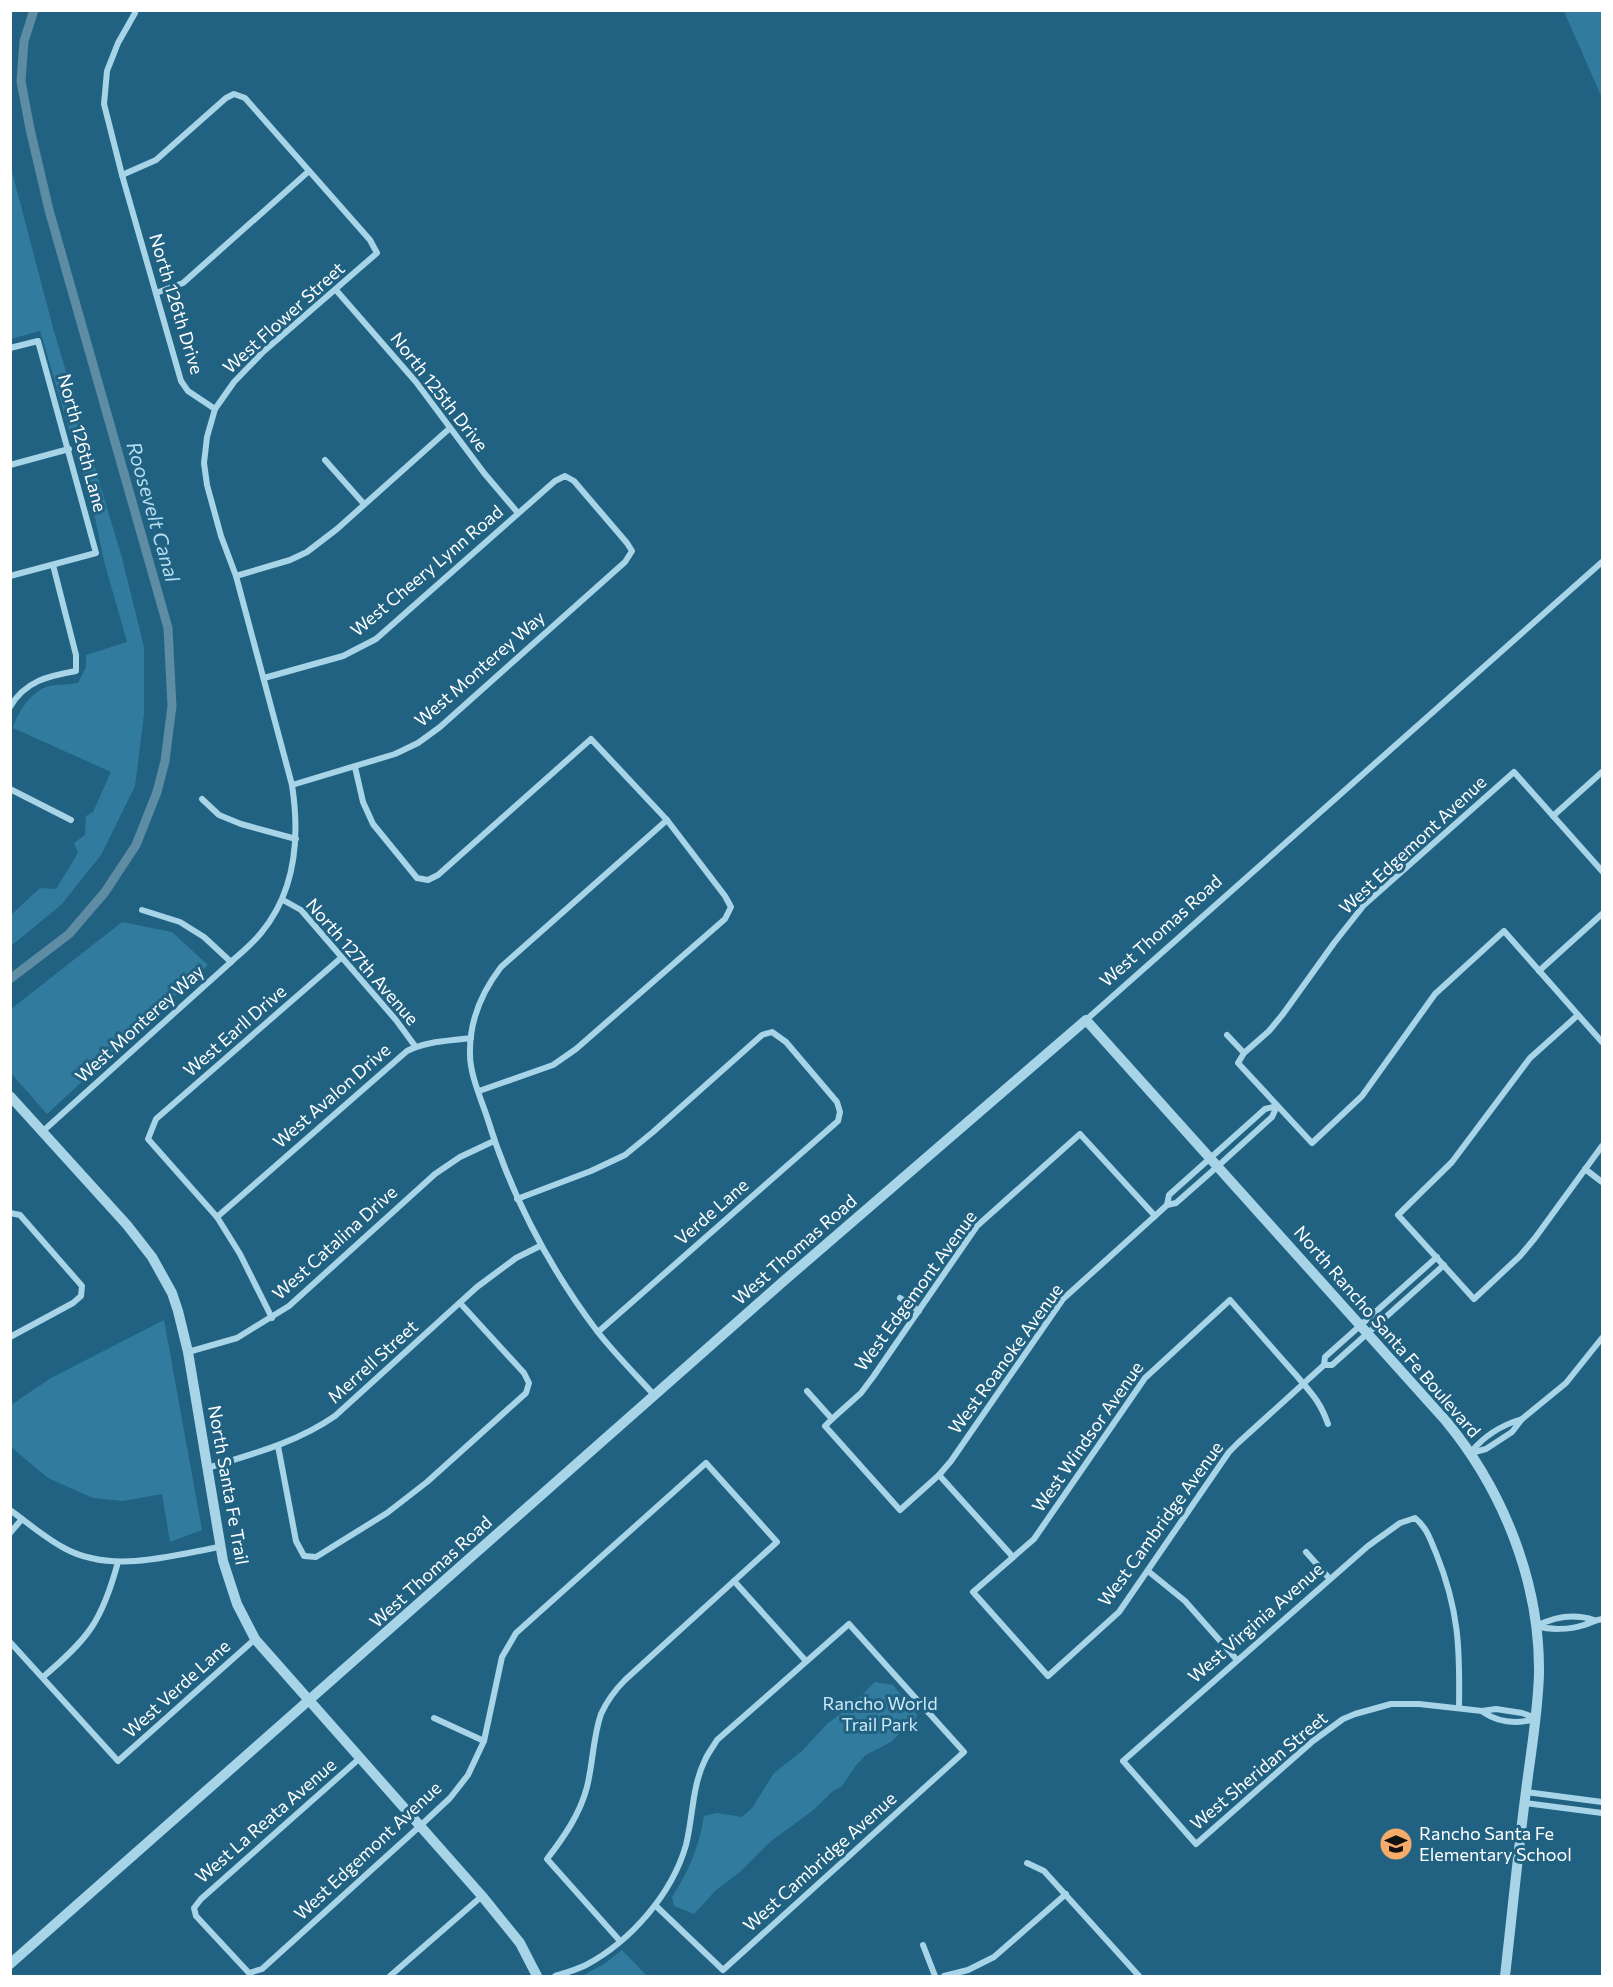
<svg xmlns="http://www.w3.org/2000/svg" width="1613" height="1987" viewBox="0 0 1613 1987" font-family="Commissioner,sans-serif">
<style>
.green{fill:#317c9e}
.lines{fill:none;stroke-linecap:round;stroke-linejoin:round}
.canal{stroke:#5e8ca2;stroke-width:9}
.minor{stroke:#a8d4e8;stroke-width:6}
.tertiary{stroke:#a8d4e8;stroke-width:10}
.labels{text-anchor:middle;stroke-width:6;stroke-linejoin:round;paint-order:stroke}
.street-label{font-size:18px;fill:#fff;stroke:#216282}
.park-label{font-size:18px;fill:#cce9f6;stroke:#216282}
.poi-label{font-size:18px;fill:#fff;stroke:#216282;text-anchor:start}
.water-label{font-size:20px;font-style:italic;fill:#b3ddf0;stroke:#216282}
</style>
<rect width="100%" height="100%" fill="#216282"/>
<!-- green -->
<g class="green">
<polygon points="1564,11 1602,11 1602,98"/>
<path d="M11,168l42,160 69,230 22,89v67l-9,72 -34,69 -40,50 -50,41v-31l29,-27 16,1 22,-36 -4,-10 11,-8 1,-19 7,-4 18,-40 -98,-44c5,-16 18,-37 36,-42 9,-2 20,-1 29,-3l8,-16v-12l41,-13 -23,-81 -10,-48 -54,-182 -29,8z"/>
<polygon points="122,922 172,932 208,965 47,1114 11,1073 11,1009"/>
<polygon points="164,1320 202,1530 170,1542 162,1494 123,1501 93,1498 48,1478 10,1446 11,1405 51,1378"/>
<path d="M875,1682l18,3 24,30 -3,8 -8,4 -15,15 -25,13 -9,9 -15,22 -9,5 -21,20 -42,31 -30,30 -24,18 -22,24 -20,-8 -2,-9c17,-26 27,-50 32,-81l13,-3 25,4 10,-9 22,-35 28,-22 25,-27 24,-18z"/>
<polygon points="622,1950 647,1976 582,1976 604,1964"/>
</g>
<g class="lines">
<!-- canal -->
<polyline class="canal" points="10,979 69,934 105,892 136,845 157,792 165,761 172,706 168,628 49,210 30,129 21,81 24,41 34,10"/>
<!-- minor -->
<g class="minor">
<polyline points="135,13 118,43 107,71 104,104 122,175 181,381 188,391 215,409"/>
<polyline points="336,290 416,382 484,473 518,513"/>
<polyline points="156,293 183,283 309,171"/>
<polyline points="10,348 38,341 96,553 10,576"/>
<polyline points="325,460 364,504"/>
<polyline points="10,465 69,449"/>
<polyline points="236,576 290,560 307,552 337,529 450,428"/>
<polyline points="264,678 343,656 376,639 555,481 565,476 574,481 627,543 632,551 625,562 440,727 418,743 395,754 292,785"/>
<path d="M10,707c15,-26 38,-31 66,-36v-16l-23,-90"/>
<polyline points="355,767 363,802 373,824 417,878 428,880 438,875 591,739 667,820 725,896 731,907 725,919 576,1049 553,1065 479,1091"/>
<polyline points="10,789 71,820"/>
<polyline points="202,799 219,815 241,824 296,839"/>
<polyline points="1553,816 1602,772"/>
<polyline points="283,900 301,910 396,1020 415,1046"/>
<polyline points="142,910 180,922 204,937 231,962"/>
<polyline points="1539,971 1602,914"/>
<polyline points="1578,1015 1530,1058 1452,1162 1398,1215 1474,1299 1520,1256 1535,1238 1602,1146"/>
<polyline points="1086,1020 1602,562"/>
<polyline points="1227,1035 1244,1053 1238,1063 1312,1143 1362,1096 1435,994 1504,931 1602,1042"/>
<polyline points="1244,1053 1269,1031 1283,1014 1334,943 1364,905 1514,772 1602,871"/>
<path d="M42,1132l189,-170c10,-9 21,-18 30,-29 35,-42 39,-96 31,-148l-56,-209 -15,-40 -14,-51 -3,-22 3,-26 8,-28 19,-27 29,-30 114,-99 -7,-13 -125,-142 -11,-4 -8,4 -70,62 -34,15"/>
<polyline points="1585,1169 1602,1182"/>
<polyline points="517,1199 591,1171 625,1155 653,1132 762,1035 772,1032 786,1042 837,1102 840,1112 838,1121 598,1332"/>
<polyline points="1167,1205 1176,1203 1218,1166 1272,1117 1277,1106"/>
<polyline points="10,1213 20,1215 82,1286 81,1296 73,1303 10,1337"/>
<path d="M217,1217l190,-166c19,-10 43,-10 64,-13"/>
<polyline points="900,1298 919,1311"/>
<polyline points="272,1318 240,1254 217,1217 148,1139 156,1119 342,957"/>
<polyline points="188,1352 237,1338 289,1306 435,1174 460,1157 494,1141"/>
<path d="M1324,1365l-86,78 -9,9 -110,160 -71,64 -75,-84 61,-53 111,-161 85,-78 66,75c15,18 24,26 32,49"/>
<polyline points="1324,1365 1325,1357 1437,1257"/>
<polyline points="1324,1365 1332,1365 1444,1265"/>
<polyline points="807,1391 832,1419 825,1426 900,1510 939,1475 951,1461 1063,1299 1155,1216 1167,1205 1169,1195 1265,1109 1277,1106"/>
<path d="M655,1396c-20,-22 -40,-42 -58,-65 -49,-65 -86,-136 -110,-214 -6,-18 -17,-43 -17,-62 -1,-33 11,-62 31,-88l166,-147"/>
<polyline points="832,1419 861,1393 873,1377 977,1226 1080,1134 1155,1216"/>
<polyline points="278,1446 296,1541 304,1556 316,1557 387,1513 427,1482 526,1393 529,1383 524,1373 460,1303"/>
<path d="M1471,1452c13,-16 31,-27 51,-33"/>
<polyline points="1471,1453 1486,1449 1512,1432 1522,1419 1566,1383 1602,1338"/>
<path d="M207,1468c45,-14 89,-25 128,-52l142,-129 39,-29 24,-12"/>
<polyline points="939,1475 1013,1557"/>
<path d="M10,1510c18,13 35,28 54,38 47,26 106,8 155,-1"/>
<polyline points="10,1533 22,1519"/>
<polyline points="1306,1552 1329,1578"/>
<polyline points="1148,1571 1185,1601 1237,1660"/>
<polyline points="734,1581 806,1661"/>
<path d="M1536,1626c14,4 33,4 48,-1 7,-2 11,-5 18,-6"/>
<path d="M1536,1626c18,-9 38,-13 58,-6"/>
<polyline points="10,1642 118,1761 255,1639"/>
<path d="M43,1677c46,-39 59,-56 75,-115"/>
<path d="M1459,1708c1,-60 0,-98 -23,-155 -6,-14 -9,-25 -21,-35l-15,5 -32,23 -245,215 73,83 117,-103 30,-22 12,-5 36,-10h28l63,7 14,-2 26,4 14,5"/>
<path d="M1483,1712c16,11 34,12 52,7"/>
<polyline points="434,1718 484,1741"/>
<path d="M360,1758l-159,141 -7,9 2,8 53,57 13,-4 158,-143 30,-28 18,-23 16,-34 18,-84 14,-24 190,-170 71,79 -152,138c-10,10 -18,21 -24,34 -8,23 -8,49 -14,73 -7,27 -23,50 -40,72l73,82"/>
<polyline points="1526,1792 1602,1802"/>
<polyline points="1525,1803 1602,1813"/>
<polyline points="1027,1863 1044,1871 1139,1976"/>
<polyline points="923,1945 935,1976"/>
<polyline points="390,1976 482,1896"/>
<path d="M555,1976c10,-3 21,-6 31,-11 45,-24 86,-71 100,-120 7,-28 6,-59 19,-85 3,-7 8,-13 12,-20l132,-116 115,128 -241,218 -68,-65"/>
<polyline points="944,1976 968,1970 994,1957 1066,1894"/>
</g>
<!-- tertiary -->
<g class="tertiary">
<polyline points="10,1096 127,1225 152,1257 172,1293 178,1311 188,1352 223,1561 237,1604 255,1639 482,1896 520,1943 537,1976"/>
<path d="M10,1964l776,-685 300,-259 360,401c57,69 94,161 93,252 -1,40 -8,78 -13,118 -8,61 -14,124 -21,185"/>
</g>
</g>
<!-- icons -->
<defs>
<symbol id="school-disc" viewBox="-11 -11 22 22"><circle r="9.5" fill="#f5ab69" stroke="#216282"/><path d="M0-5L7-2L0 1L-7-2ZM-4 1L0 2.5L4 1V4Q0 6-4 4Z" fill="#111"/></symbol>
</defs>
<g fill-rule="evenodd">
<use href="#school-disc" x="1377" y="1825" width="38" height="38"/>
</g>
<g class="labels">
<!-- street labels -->
<g class="street-label">
<text transform="translate(176 304) rotate(73)" y="6">North 126th Drive</text>
<text transform="translate(284 318) rotate(-42)" y="6">West Flower Street</text>
<text transform="translate(439 392) rotate(52)" y="6">North 125th Drive</text>
<text transform="translate(82 443) rotate(75)" y="6">North 126th Lane</text>
<text transform="translate(427 571) rotate(-40)" y="6">West Cheery Lynn Road</text>
<text transform="translate(480 669) rotate(-41)" y="6">West Monterey Way</text>
<text transform="translate(1413 845) rotate(-43)" y="6">West Edgemont Avenue</text>
<text transform="translate(1161 931) rotate(-42)" y="6">West Thomas Road</text>
<text transform="translate(362 962) rotate(49)" y="6">North 127th Avenue</text>
<text transform="translate(140 1024) rotate(-42)" y="6">West Monterey Way</text>
<text transform="translate(235 1031) rotate(-41)" y="6">West Earll Drive</text>
<text transform="translate(332 1096) rotate(-41)" y="6">West Avalon Drive</text>
<text transform="translate(712 1212) rotate(-41)" y="6">Verde Lane</text>
<text transform="translate(335 1243) rotate(-42)" y="6">West Catalina Drive</text>
<text transform="translate(795 1250) rotate(-41)" y="6">West Thomas Road</text>
<text transform="translate(916 1291) rotate(-54)" y="6">West Edgemont Avenue</text>
<text transform="translate(1387 1332) rotate(49)" y="6">North Rancho Santa Fe Boulevard</text>
<text transform="translate(1006 1359) rotate(-54)" y="6">West Roanoke Avenue</text>
<text transform="translate(373 1362) rotate(-42)" y="6">Merrell Street</text>
<text transform="translate(1088 1437) rotate(-55)" y="6">West Windsor Avenue</text>
<text transform="translate(228 1485) rotate(80)" y="6">North Santa Fe Trail</text>
<text transform="translate(1161 1524) rotate(-54)" y="6">West Cambridge Avenue</text>
<text transform="translate(431 1572) rotate(-42)" y="6">West Thomas Road</text>
<text transform="translate(1256 1623) rotate(-41)" y="6">West Virginia Avenue</text>
<text transform="translate(177 1689) rotate(-42)" y="6">West Verde Lane</text>
<text transform="translate(1259 1771) rotate(-40)" y="6">West Sheridan Street</text>
<text transform="translate(266 1821) rotate(-41)" y="6">West La Reata Avenue</text>
<text transform="translate(368 1851) rotate(-43)" y="6">West Edgemont Avenue</text>
<text transform="translate(820 1862) rotate(-42)" y="6">West Cambridge Avenue</text>
</g>
<!-- park labels -->
<g class="park-label">
<text x="880" y="1710">Rancho World<tspan x="880" dy="21">Trail Park</tspan></text>
</g>
<!-- poi labels -->
<g class="poi-label">
<text x="1419" y="1840">Rancho Santa Fe<tspan x="1419" dy="21">Elementary School</tspan></text>
</g>
<!-- water labels -->
<g class="water-label">
<text transform="translate(153 512) rotate(74)" y="7">Roosevelt Canal</text>
</g>
</g>
<!-- border -->
<rect width="1613" height="1987" fill="none" stroke="#ffffff" stroke-width="24"/>
</svg>
